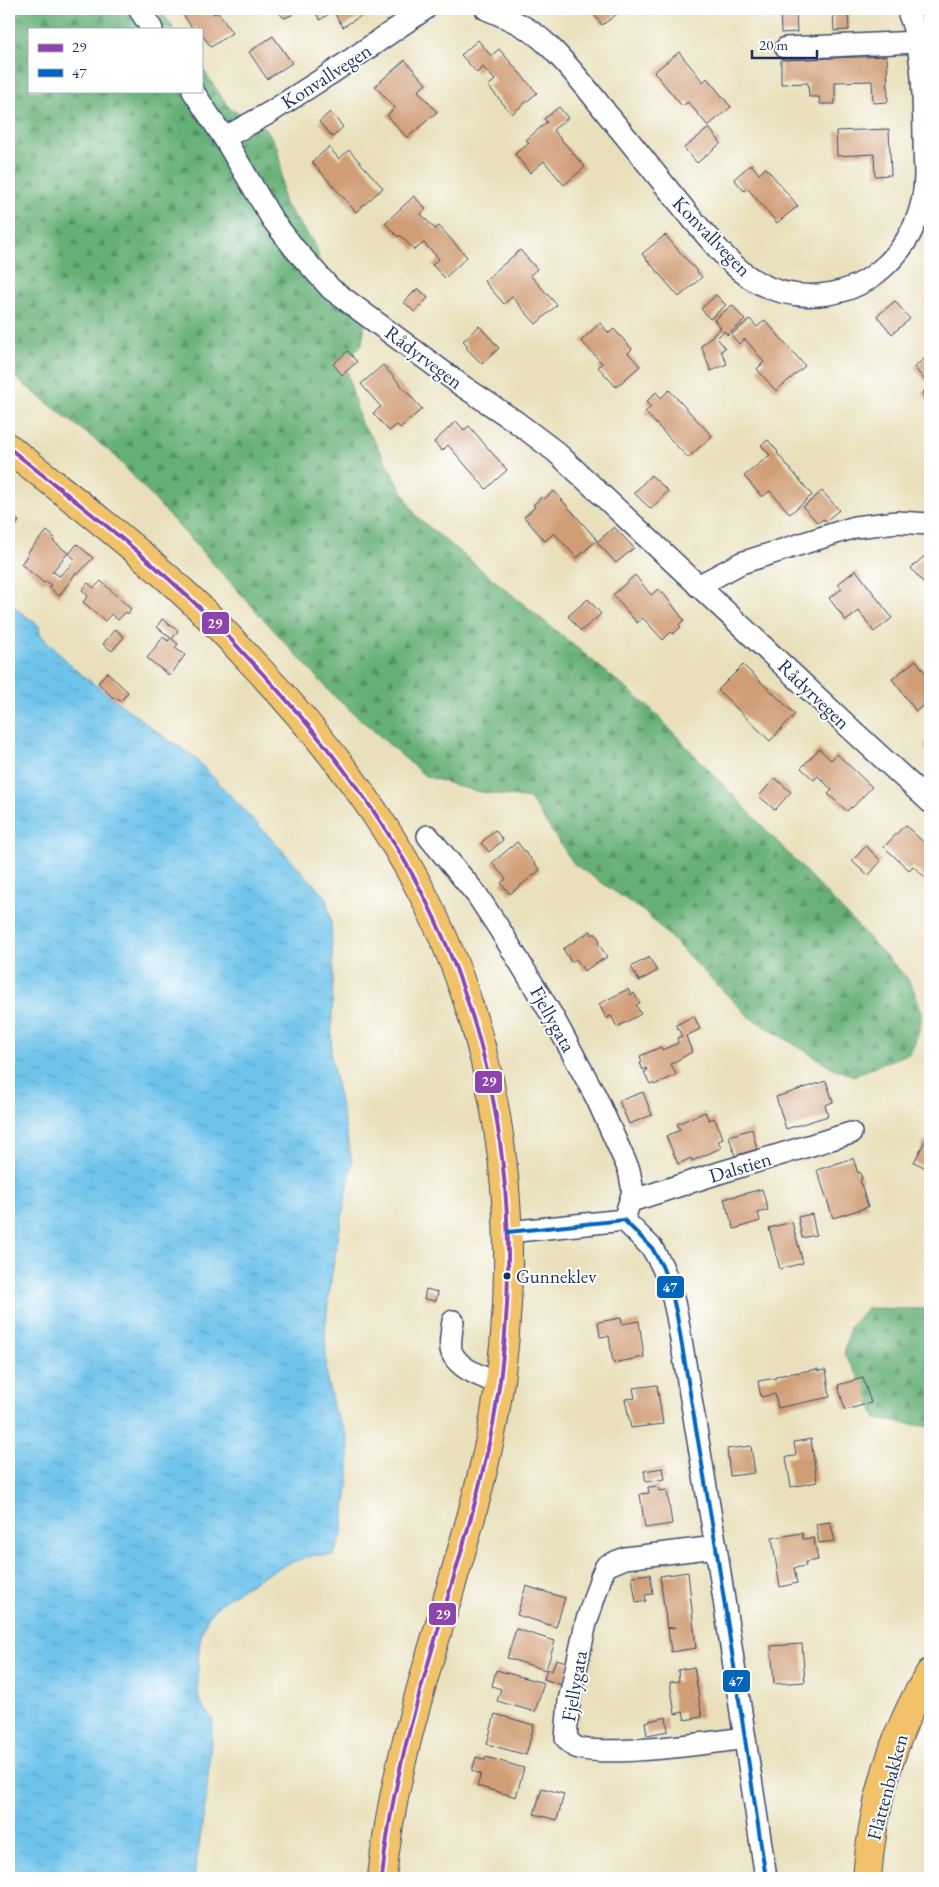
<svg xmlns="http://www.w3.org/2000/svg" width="939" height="1887" viewBox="0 0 939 1887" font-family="'EB Garamond',serif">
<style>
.forest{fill:url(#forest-firs);stroke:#40706a}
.water{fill:url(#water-ripples);stroke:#4479a4}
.building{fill:#d09e76}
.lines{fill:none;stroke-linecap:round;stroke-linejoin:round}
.minor-casing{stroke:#3a4a6c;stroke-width:24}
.major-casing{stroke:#3a4a6c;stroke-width:30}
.highway-casing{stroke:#3a4a6c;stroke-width:30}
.minor{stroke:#fff;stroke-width:21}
.major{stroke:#f2c26a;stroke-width:28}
.highway{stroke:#f2c26a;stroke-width:28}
.bus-1-casing{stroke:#fff;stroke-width:8}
.bus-2-casing{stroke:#fff;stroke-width:8}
.bus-1{stroke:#8e44ad;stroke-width:4}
.bus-2{stroke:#0065bd;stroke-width:4}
.bus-dot{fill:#1b2f5e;stroke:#fff;stroke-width:2}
.labels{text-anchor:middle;stroke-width:4;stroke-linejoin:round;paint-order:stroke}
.bus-label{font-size:19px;fill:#1b2f5e;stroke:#fff;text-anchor:start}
.street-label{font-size:20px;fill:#1b2f5e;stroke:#fff}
.line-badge{stroke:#fff;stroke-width:2}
.badge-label{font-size:14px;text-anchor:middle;font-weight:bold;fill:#fff}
</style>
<defs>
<pattern id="forest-firs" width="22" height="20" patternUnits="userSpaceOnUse" patternTransform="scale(1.25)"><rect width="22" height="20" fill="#66b077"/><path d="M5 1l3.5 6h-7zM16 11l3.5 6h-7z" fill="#539065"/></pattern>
<pattern id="water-ripples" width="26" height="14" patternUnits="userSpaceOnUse" patternTransform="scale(1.25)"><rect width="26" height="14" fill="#6ec3eb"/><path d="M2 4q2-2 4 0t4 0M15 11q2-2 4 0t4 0" fill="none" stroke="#5a9fc2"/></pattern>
</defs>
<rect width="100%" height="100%" fill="#fff"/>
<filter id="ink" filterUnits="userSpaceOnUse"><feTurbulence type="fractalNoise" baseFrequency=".02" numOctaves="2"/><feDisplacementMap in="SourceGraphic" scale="10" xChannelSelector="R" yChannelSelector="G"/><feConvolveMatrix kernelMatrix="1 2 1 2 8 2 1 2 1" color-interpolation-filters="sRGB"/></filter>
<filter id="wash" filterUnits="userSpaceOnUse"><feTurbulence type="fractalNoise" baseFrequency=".0096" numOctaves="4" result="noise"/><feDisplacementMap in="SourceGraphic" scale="20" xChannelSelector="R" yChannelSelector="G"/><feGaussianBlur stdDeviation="1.12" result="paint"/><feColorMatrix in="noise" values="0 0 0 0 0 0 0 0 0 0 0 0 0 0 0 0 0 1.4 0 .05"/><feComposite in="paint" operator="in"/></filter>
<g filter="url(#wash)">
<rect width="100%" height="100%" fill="#e9e0bb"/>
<!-- forest -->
<g class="forest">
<path d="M9,9h151l14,20h-145v62h172v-24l30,43 20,7 16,13 10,17 4,20 2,34 33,45 6,26 29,14 10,17 4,20 -3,21 -17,19 16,61 11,13 44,79 233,191 258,271c18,31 19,45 2,76l-26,9 -29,13 -21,-8 -84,-51 -103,-104 -72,-49 -44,-65 -56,-8 -49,-15 -91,-80 -222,-243 -103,-80z"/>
<polygon points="867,1308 930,1309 930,1427 876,1419 859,1377 844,1354 850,1326"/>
</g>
<!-- water -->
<path class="water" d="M9,603l30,23 1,8 38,38 90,68 24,15 134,142 5,25 2,48 -2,87 21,105 -21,116 -6,50 2,52 7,30 13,25 2,12v31l-7,56 -8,21c-7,0 -16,0 -23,1 -26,6 -94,41 -105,65 -7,16 -8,32 -8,49 0,25 -3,30 15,49l-7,81 -12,78h-185z"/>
<g id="blocks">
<!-- building -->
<g class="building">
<polygon points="179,9 210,9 214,14 218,12 232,33 211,47 201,33 201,29 197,27 193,29"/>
<polygon points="279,9 293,9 292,15 284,18 279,13"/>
<polygon points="313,9 372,9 343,27 333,11 320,20"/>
<polygon points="590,9 624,9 602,25"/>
<polygon points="742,9 819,9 819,10 796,11 797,32 781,33 780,12 743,13"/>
<polygon points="833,9 848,9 849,30 834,31"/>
<polygon points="273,36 292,63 267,79 249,52"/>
<polygon points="478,40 491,56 499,49 537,93 512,114 488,86 495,80 483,67 477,73 461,55"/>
<polygon points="679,52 703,82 707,78 731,107 708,126 688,102 682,106 654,72"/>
<polygon points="887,56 888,102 873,103 872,81 835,82 835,104 820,104 819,97 809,97 808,83 781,84 781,60"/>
<polygon points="405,60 426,84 418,91 437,112 407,138 387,115 395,108 375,86"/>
<polygon points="559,107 568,118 553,130 585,167 564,185 544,161 530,173 515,154 529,143 526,140 547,122 544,119"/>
<polygon points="330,112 343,127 333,137 319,122"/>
<polygon points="709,128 721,143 697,163 684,148"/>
<polygon points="889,129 891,175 875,176 874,154 837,156 836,131"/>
<polygon points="329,147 339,159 349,150 383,188 356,212 312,162"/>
<polygon points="751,164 759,174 766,168 798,206 777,223 747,188 744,191 734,179"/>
<polygon points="414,196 426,209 421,214 435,229 439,226 467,257 445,278 432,265 439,259 424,243 414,250 400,235 398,237 385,223"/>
<polygon points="665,235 702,277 679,297 642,254"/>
<polygon points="520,250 537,269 530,275 557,305 536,324 512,297 504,304 484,281"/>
<polygon points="418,288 428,298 414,312 404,302"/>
<polygon points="716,295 726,305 710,319 701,309"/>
<polygon points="895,301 910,319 892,334 877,316"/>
<polygon points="732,305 745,320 728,335 724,331 717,338 725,348 721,351 727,364 711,371 701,346 721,328 714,320"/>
<polygon points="750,319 757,327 765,320 805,366 776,391 757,369 764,362 745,339 739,344 731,335"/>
<polygon points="600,323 609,333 614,329 632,349 628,353 640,366 616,387 598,367 602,363 581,341"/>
<polygon points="479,326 499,348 482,364 466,348 468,346 463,341"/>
<polygon points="348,351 357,362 342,375 333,364"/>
<polygon points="930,354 930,387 914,367"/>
<polygon points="383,365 422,409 400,428 397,425 389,431 373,413 381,407 361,384"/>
<polygon points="930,387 930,403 922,393"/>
<polygon points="669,390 712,436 688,458 645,412 651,407 646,402 656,392 661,398"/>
<polygon points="456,421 464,430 469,426 507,470 486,489 448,445 442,451 434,442"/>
<polygon points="768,440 778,452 777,453 812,495 790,514 770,491 762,497 744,476 770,455 761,445"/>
<polygon points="651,475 668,491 651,509 634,493"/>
<polygon points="554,491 597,540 577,558 554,533 545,541 524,517 535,507 533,505 542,497 544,499"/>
<polygon points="822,491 839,510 826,521 823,519 818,523 803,507"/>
<polygon points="9,514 19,521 9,535"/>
<polygon points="614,527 634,548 616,563 597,542"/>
<polygon points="47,531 55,538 53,541 68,553 52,572 53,573 54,572 59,576 69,567 75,559 69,554 77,544 93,558 78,574 76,573 59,596 49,587 51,585 46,581 44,583 21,564 28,554 27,553"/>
<polygon points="928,553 930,555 930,586 928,588 911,568"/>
<polygon points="856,570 892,618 874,632 859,611 846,621 829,598 842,589 838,584"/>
<polygon points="635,575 651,595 658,589 663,593 684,620 679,625 681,627 673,634 671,632 663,640 643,618 637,623 613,595"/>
<polygon points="101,581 131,609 128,614 126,612 118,620 111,614 105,621 83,602 88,596 82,590 88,583 94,588"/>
<polygon points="588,599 601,614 581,631 568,616"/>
<polygon points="162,619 178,631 172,639 178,644 175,648 185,655 170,676 147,658 163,637 168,641 171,638 157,627"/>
<polygon points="115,629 124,637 112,651 103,644"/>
<polygon points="916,660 930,679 930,700 916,711 892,679"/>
<polygon points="743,665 795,714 770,741 718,690"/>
<polygon points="107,672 128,692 121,701 112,697 98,683"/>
<polygon points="930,741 930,754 924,746"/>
<polygon points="819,749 831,760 837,754 872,787 852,808 851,807 847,811 828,794 832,790 818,776 814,780 801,768"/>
<polygon points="775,778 791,792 775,810 759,796"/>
<polygon points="905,825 930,848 930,882 913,866 909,870 884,847"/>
<polygon points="495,830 503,840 489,852 481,843"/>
<polygon points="517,842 540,870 510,894 501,883 506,879 492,863"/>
<polygon points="866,846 881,861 868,876 852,861"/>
<polygon points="590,931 593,935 595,933 600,941 598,943 607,957 584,971 576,959 571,962 563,949"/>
<polygon points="649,957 657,971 639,981 631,967"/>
<polygon points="628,989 631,995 634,993 640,1003 636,1005 641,1014 617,1027 611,1016 606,1018 599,1004"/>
<polygon points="694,1016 700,1029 686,1036 692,1052 671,1064 676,1074 674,1076 654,1085 653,1083 650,1084 644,1072 647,1071 646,1068 643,1070 640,1063 642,1062 640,1056 661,1047 662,1050 678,1043 677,1038 682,1036 676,1025"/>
<polygon points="826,1081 833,1102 825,1105 828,1116 786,1129 776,1097"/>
<polygon points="643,1092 652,1115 629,1124 619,1101"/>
<polygon points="705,1112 709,1120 714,1118 721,1132 723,1139 718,1141 721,1148 692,1161 691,1158 678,1164 666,1136 680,1130 677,1124"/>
<polygon points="752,1129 757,1149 735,1156 729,1136"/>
<polygon points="925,1141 930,1144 930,1170 914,1162"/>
<polygon points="853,1158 858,1173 860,1172 862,1179 860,1180 868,1207 833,1218 817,1170"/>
<polygon points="762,1189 768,1210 758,1213 760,1221 734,1229 724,1199"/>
<polygon points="812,1214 816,1235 802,1238 798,1217"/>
<polygon points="792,1222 803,1263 780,1269 769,1228"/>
<polygon points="426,1289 438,1292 436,1301 424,1299"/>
<polygon points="621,1318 622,1324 639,1321 644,1357 613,1363 609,1336 600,1337 598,1322"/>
<polygon points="818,1369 818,1371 826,1370 830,1397 778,1408 775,1394 761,1397 758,1381 776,1378 776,1376"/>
<polygon points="863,1378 871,1403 845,1410 838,1385"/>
<polygon points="657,1385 663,1424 631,1428 625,1399 635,1398 633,1388"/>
<polygon points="811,1439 817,1482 791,1487 786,1457 796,1456 794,1442"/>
<polygon points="751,1446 755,1473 730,1476 727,1449"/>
<polygon points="663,1468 665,1479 646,1482 644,1471"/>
<polygon points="658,1486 659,1491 667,1490 672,1524 645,1528 640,1494 649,1493 648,1487"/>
<polygon points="830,1522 835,1541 819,1543 816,1524"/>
<polygon points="802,1533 803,1539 814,1538 818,1560 805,1562 806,1566 794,1568 797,1583 780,1587 772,1538"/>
<polygon points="688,1572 696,1648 671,1652 668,1629 676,1627 667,1628 660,1576"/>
<polygon points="650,1574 653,1594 645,1595 646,1601 636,1603 632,1576"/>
<polygon points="526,1586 565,1598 556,1627 517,1615"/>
<polygon points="516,1629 555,1641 546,1670 507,1658"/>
<polygon points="802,1644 805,1682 774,1684 771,1646"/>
<polygon points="556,1659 569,1663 562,1685 544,1679 547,1669 552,1671"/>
<polygon points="694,1667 702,1717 685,1720 683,1712 675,1714 670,1682 679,1681 678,1670"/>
<polygon points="496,1670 544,1683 535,1712 497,1701 501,1689 492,1686"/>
<polygon points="495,1714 534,1725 526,1755 487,1744"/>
<polygon points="666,1717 668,1731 647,1735 645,1722"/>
<polygon points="476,1757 485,1760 486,1757 524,1768 516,1797 477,1786 481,1774 472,1771"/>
<polygon points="542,1788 564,1794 557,1820 534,1814"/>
</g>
</g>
</g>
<g filter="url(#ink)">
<use href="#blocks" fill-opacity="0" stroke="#3a4a6c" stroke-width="1"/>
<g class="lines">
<defs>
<g id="minor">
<polyline points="139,9 152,29"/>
<path d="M486,9c22,9 45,19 62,36 22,21 41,46 60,70 29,35 57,71 86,106 18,21 38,47 63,61 37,21 88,17 121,-10 31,-25 48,-61 47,-101 -3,-52 3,-114 -18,-162"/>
<polyline points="786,48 918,42"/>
<polyline points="193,91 224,138 272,219 294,248 331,289 461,385 515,421 556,452 851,729 930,802"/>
<polyline points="224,138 269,113 330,74 425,9"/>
<polyline points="698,586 741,563 855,527 897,522 930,524"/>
<polyline points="428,836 477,895 500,930 553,1017 596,1097 629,1170 633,1191 624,1220"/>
<polyline points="631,1201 722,1172 851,1133"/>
<polyline points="508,1232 624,1220 652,1248 662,1266 671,1289 677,1316 716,1547 766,1878"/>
<path d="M453,1321c-1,9 -5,26 0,34 9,16 31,22 46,29"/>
<path d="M716,1547l-91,11 -19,8 -5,11 -15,46 -17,78 -3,37c2,2 5,6 8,8 19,13 143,-4 171,-8"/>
</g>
<path id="major" d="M867,1878c5,-70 25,-145 63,-205"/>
<path id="highway" d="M9,448c58,47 121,94 176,146 22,20 43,42 63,64 73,77 140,161 185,257 74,155 91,336 61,504 -29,155 -97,301 -112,459"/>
</defs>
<!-- minor casing -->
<use href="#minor" class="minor-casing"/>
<!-- major casing -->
<use href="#major" class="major-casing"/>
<!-- highway casing -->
<use href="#highway" class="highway-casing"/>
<!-- minor -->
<use href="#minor" class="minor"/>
<!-- major -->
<use href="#major" class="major"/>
<!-- highway -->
<use href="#highway" class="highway"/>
<defs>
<path id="bus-1" d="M9,448c58,47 121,94 176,146 22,20 43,42 63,64 73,77 140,161 185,257 74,155 91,336 61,504 -29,155 -97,301 -112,459"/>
<polyline id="bus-2" points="508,1232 624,1220 652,1248 662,1266 671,1289 677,1316 716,1547 766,1878"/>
</defs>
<!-- bus-1 casing -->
<use href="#bus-1" class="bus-1-casing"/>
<!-- bus-2 casing -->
<use href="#bus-2" class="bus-2-casing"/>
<!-- bus-1 -->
<use href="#bus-1" class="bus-1"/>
<!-- bus-2 -->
<use href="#bus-2" class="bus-2"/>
</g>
</g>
<!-- markers -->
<circle class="bus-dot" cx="507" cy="1276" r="4.5"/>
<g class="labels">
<!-- bus labels -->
<g class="bus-label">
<text x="516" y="1283">Gunneklev</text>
</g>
<!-- street labels -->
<g class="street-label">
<text transform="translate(326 76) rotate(-33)" y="7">Konvallvegen</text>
<text transform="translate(712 236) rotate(46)" y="7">Konvallvegen</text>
<text transform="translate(424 357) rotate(37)" y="7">Rådyrvegen</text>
<text transform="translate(814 694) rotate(44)" y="7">Rådyrvegen</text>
<text transform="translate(553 1019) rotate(61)" y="7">Fjellygata</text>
<text transform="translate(740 1167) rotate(-17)" y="7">Dalstien</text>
<text transform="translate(574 1686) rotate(-80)" y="7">Fjellygata</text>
<text transform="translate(887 1787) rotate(-75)" y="7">Flåttenbakken</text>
</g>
</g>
<g class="line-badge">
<rect x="201" y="611" width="29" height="24" rx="5" fill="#8e44ad"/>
<rect x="474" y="1070" width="29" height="24" rx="5" fill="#8e44ad"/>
<rect x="656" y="1275" width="29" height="24" rx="5" fill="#0065bd"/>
<rect x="428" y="1602" width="29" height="24" rx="5" fill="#8e44ad"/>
<rect x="722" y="1669" width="29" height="24" rx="5" fill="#0065bd"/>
</g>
<g class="badge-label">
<text x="215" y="628">29</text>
<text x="489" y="1086">29</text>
<text x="670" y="1292">47</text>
<text x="443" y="1619">29</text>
<text x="736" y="1686">47</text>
</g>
<!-- margin -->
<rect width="939" height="1887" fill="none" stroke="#fff" stroke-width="30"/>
<!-- legend -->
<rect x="28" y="28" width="175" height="65" fill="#ffffff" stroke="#a4acbf"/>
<rect x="38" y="44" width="25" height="8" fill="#8e44ad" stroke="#a4acbf"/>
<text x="72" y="52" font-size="15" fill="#1b2f5e">29</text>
<rect x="38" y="69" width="25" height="8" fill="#0065bd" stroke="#a4acbf"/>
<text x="72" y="78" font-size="15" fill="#1b2f5e">47</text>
<!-- scale -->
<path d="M752 50v8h65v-8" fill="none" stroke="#1b2f5e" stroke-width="2.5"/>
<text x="759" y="50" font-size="15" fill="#1b2f5e" stroke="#ffffff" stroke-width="4" paint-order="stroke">20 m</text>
</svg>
